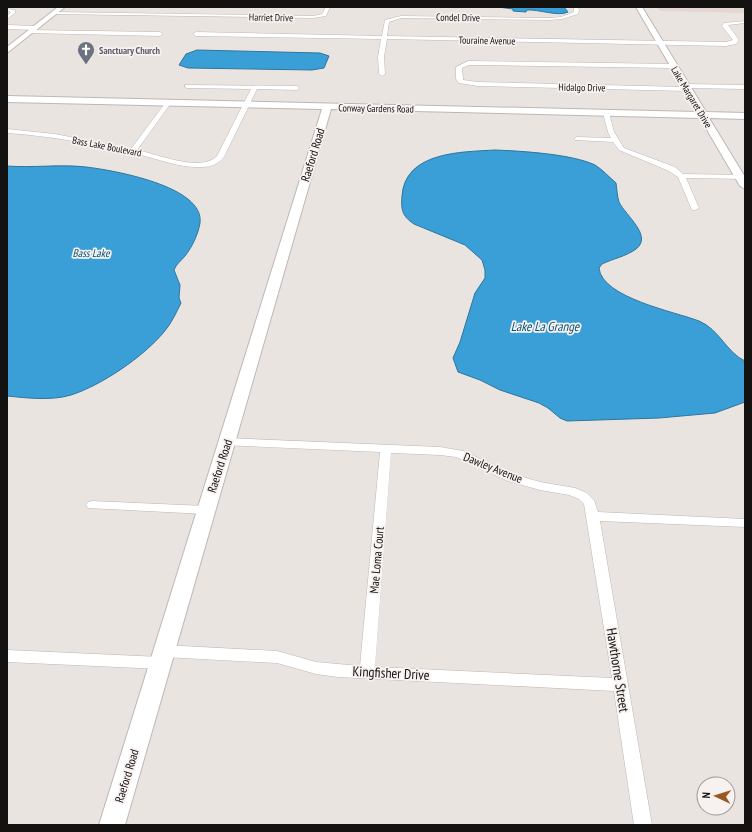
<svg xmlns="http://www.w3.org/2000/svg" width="752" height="832" viewBox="0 0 752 832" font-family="'PT Sans Narrow',sans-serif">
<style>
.built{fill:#e4d6d1}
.water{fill:#3a9fd7;stroke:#2f759c}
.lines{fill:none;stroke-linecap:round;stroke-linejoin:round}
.street-casing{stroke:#bdb7b5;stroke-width:1}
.secondary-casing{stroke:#bdb7b5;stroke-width:2}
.street{fill:#fff;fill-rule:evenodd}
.secondary{fill:#fff;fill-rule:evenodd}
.labels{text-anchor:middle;stroke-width:3.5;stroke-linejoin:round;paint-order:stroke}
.far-street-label{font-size:10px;fill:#141211;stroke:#f7f1ef}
.far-worship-label{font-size:10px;font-weight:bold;fill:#5b616d;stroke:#f7f1ef;text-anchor:start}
.far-water-label{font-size:11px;font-style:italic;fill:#015379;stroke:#f7f1ef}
.street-label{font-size:12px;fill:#141211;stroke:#f7f1ef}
.water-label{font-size:13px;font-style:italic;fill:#015379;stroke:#f7f1ef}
.near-street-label{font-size:14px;fill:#141211;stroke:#f7f1ef}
</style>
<rect width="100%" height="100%" fill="#eae4e1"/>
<!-- built -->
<polygon class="built" points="657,7 745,7 745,13 660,11"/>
<!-- water -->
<g class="water">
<path d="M498,7h66l4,5c-9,5 -30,-3 -41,-2l-1,2 -13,-1v-2z"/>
<polygon points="197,50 320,53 329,56 324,68 312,70 188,68 179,65 186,54"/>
<path d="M495,150c26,1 77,4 100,15 8,5 14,12 21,18 1,6 1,13 3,19 7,14 34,34 17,47 -9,7 -24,10 -34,15l-3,4c3,30 77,44 100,53 20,8 28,32 46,40v41l-30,11 -56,5 -92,3 -7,-3 -12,-10 -9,-5 -39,-13 -20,-10 -22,-8 -5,-14 7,-16 15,-49 10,-15v-8l-3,-10 -17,-15 -51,-21c-12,-8 -13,-14 -12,-28 3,-45 61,-44 93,-46z"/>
<path d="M7,166c26,2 53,-2 79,1 26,3 119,19 114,56 -2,12 -8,24 -15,33 -4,5 -9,8 -11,14l6,15 -1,13 2,5c-5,10 -10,21 -17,29 -21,25 -62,53 -93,63 -20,6 -44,3 -64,1z"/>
</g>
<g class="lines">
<defs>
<g id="street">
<polygon points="326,7 330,7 326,16 313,18 54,14 52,13 54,12 313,16 322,14"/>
<polygon points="574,7 578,7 579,10 578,14 562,19 549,20 401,18 389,22 387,36 726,42 733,40 722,26 724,23 745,21 745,23 728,25 739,40 736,44 726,46 387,39 384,57 385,74 382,76 379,74 378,57 381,39 196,36 193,34 196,32 382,36 385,20 401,16 549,18 561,17 574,12"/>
<polygon points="7,9 15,10 15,13 7,19 7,16 11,12 7,11"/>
<polygon points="7,25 36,26 39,28 36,30 7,29"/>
<polygon points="30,30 160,32 163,34 160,36 28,33 27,32"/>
<polygon points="468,61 674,64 677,66 674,68 469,65 462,68 463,80 478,82 684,87 684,85 686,84 745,85 745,89 689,88 689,90 687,91 478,86 459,83 456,79 456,67"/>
<path d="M185,85l112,1 3,2 -3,2 -40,-1 -33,68c-6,7 -13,10 -22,10 -22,1 -44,-8 -65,-13 -43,-10 -86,-18 -130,-21v-4l48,5 76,15 35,-47 2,-1 3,2 -34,47c20,4 64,23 80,6l34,-67 -64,-1 -2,-1z"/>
<polygon points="606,111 609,113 614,132 624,148 675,167 683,174 745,175 745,179 686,178 699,208 695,210 692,210 678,177 669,171 619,150 613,142 575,140 575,138 577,137 611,138 608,132 603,113"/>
<path d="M227,438l213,9 23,4 53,24 24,7 35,6 12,5 7,7 4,12 147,7v8l-145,-6 52,304h-18l-20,-134 -276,-14 -22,-3 -39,-11 -113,-6 -5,-2 -2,-4 2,-4 5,-2 113,6 39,11 44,4 20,-214 -157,-7 -2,-3 2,-3zM391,453l49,2 16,2 52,24 32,9 29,5 10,4 5,5 28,174 -237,-11z"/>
<polygon points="92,501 205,506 209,507 211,510 209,513 205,514 88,508 86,505 88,502"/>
<polygon points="7,650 161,657 166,659 168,663 166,667 161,669 7,662"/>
</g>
<g id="secondary">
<polygon points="58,7 65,7 7,53 7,47"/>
<polygon points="636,7 642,7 706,112 745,113 745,119 709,118 745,177 745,189 740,186 700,118 331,109 125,825 99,825 322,109 7,102 7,96 697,112"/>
</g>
</defs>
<!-- street casing -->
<use href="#street" class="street-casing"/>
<!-- secondary casing -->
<use href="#secondary" class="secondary-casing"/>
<!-- street -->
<use href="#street" class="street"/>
<!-- secondary -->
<use href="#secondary" class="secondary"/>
</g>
<!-- icons -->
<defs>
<symbol id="church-pin" viewBox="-11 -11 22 30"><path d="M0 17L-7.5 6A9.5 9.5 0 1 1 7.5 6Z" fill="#6b7280" stroke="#f7f1ef"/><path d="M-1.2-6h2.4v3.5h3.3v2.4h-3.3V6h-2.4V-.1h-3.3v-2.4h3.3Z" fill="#fff"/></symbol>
</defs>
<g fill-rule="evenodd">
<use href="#church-pin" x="76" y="40" width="20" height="27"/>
</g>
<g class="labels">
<!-- far-street labels -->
<g class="far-street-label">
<text transform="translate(271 17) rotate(1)" y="4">Harriet Drive</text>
<text transform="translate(458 17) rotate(1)" y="4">Condel Drive</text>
<text transform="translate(487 40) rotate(1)" y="4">Touraine Avenue</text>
<text transform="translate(582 87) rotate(1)" y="4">Hidalgo Drive</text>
<text transform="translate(692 97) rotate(59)" y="4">Lake Margaret Drive</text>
<text transform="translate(376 108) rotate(1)" y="4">Conway Gardens Road</text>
<text transform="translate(107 146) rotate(11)" y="4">Bass Lake Boulevard</text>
</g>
<!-- far-worship labels -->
<g class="far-worship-label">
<text x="99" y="54">Sanctuary Church</text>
</g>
<!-- far-water labels -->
<g class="far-water-label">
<text x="91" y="257">Bass Lake</text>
</g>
<!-- street labels -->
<g class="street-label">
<text transform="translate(313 155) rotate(-73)" y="4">Raeford Road</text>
<text transform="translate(220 466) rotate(-72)" y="4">Raeford Road</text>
<text transform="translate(493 468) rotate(22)" y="4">Dawley Avenue</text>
<text transform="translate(377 560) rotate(-85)" y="4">Mae Loma Court</text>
<text transform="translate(127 776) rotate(-73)" y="4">Raeford Road</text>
</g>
<!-- water labels -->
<g class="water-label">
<text x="545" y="331">Lake La Grange</text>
</g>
<!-- near-street labels -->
<g class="near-street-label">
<text transform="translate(618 670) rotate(81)" y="5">Hawthorne Street</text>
<text transform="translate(391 673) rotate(3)" y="5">Kingfisher Drive</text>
</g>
</g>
<!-- border -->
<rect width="752" height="832" fill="none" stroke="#141211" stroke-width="16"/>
<!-- north arrow -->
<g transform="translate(716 796) rotate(274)"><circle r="19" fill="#f7f1ef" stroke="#9c9896"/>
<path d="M0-3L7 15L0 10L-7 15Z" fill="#9a5924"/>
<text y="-6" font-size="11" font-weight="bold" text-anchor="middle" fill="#141211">N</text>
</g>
</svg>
